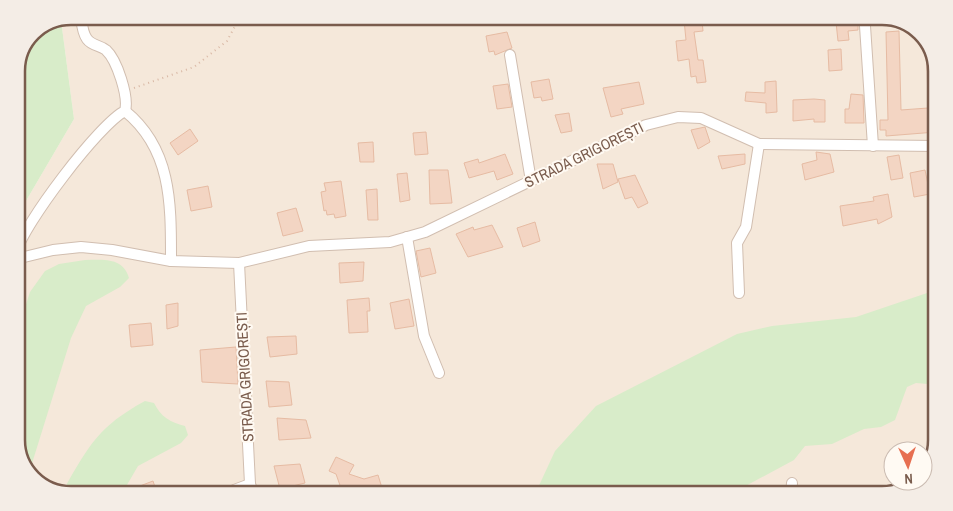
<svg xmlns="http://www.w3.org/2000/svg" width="953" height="511" viewBox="0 0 953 511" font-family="'Archivo Narrow',sans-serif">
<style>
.residential{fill:#f5e8da}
.green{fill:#d8ecc9}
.building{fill:#f3d5c3;stroke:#e6bba3}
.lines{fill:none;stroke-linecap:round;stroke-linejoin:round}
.minor-casing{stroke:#d1beb0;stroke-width:12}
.path{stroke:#d9b8a5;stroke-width:2;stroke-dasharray:1 4;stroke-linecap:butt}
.minor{stroke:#fff;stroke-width:10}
.labels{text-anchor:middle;stroke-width:4;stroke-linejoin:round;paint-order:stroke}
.street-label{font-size:15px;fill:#7a5c4d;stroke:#fffaf3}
.rim{fill:none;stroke:#7a5c4d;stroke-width:2.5}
</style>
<rect width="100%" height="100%" fill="#fdf6ec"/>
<!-- residential -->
<polygon class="residential" points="71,16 906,22 928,41 937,68 931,464 923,473 923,451 893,451 893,481 915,481 910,487 882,495 47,489 26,471 16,444 16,218 74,119 61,20"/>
<!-- green -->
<g class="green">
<polygon points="61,20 74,119 16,218 16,68 33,32"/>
<path d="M85,260c18,0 38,-3 44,18l-9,9 -34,19 -15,32 -42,135 -13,-29v-109l14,-43 15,-21 14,-7z"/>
<polygon points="933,291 932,390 928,384 916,383 907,387 895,420 881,427 864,429 832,444 805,446 794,460 740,489 713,494 643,491 536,492 555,451 596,406 737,334 772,326 856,317"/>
<path d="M145,401l9,2c7,14 16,19 31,23l3,9 -7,8 -43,23 -14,24 -60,-1c25,-44 35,-63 81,-88z"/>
</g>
<!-- building -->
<g class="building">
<polygon points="684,20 702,21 703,31 694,32 698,60 703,60 706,82 697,83 696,76 691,77 689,59 678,61 676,41 686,40"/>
<polygon points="836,22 858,22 858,30 848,31 849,40 838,41"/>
<polygon points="899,31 901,110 928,108 927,62 935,62 937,68 936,132 886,136 886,130 880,130 880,120 888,120 886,32"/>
<polygon points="507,32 512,48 495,55 494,51 489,52 486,36"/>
<polygon points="841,49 842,70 829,71 828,50"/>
<polygon points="549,79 553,99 542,101 541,97 534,98 531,82"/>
<polygon points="776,81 777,112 766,113 766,103 745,101 746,92 765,93 765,82"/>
<polygon points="639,82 644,104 621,109 623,114 611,117 603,88"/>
<polygon points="508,84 512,107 497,109 493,86"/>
<polygon points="851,94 863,95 864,123 845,123 845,109 849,109"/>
<polygon points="814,99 825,100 825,122 814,122 814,119 793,121 793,100"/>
<polygon points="569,113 572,131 561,133 555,115"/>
<polygon points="705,127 710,142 698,149 691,130"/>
<polygon points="190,129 198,141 178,155 170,143"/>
<polygon points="426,132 428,154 415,155 413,133"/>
<polygon points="373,142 374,162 360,162 358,143"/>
<polygon points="816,152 830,154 834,172 805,180 802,164 817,160"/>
<polygon points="505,154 513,174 497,180 494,171 469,178 464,163 478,159 479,163"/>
<polygon points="745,154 745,164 722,169 718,156"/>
<polygon points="899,155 903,178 891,180 887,157"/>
<polygon points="597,164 613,164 618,182 603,189"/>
<polygon points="429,170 448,170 452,203 430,204"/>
<polygon points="925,170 930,194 914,197 910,173"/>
<polygon points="407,173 410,200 400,202 397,174"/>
<polygon points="635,175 648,203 638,208 632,197 625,199 618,179"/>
<polygon points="341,181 346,216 335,218 334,214 327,215 326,210 324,211 321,192 326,191 324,183"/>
<polygon points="208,186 212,207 191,211 187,190"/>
<polygon points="377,189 378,220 368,220 366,190"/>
<polygon points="888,194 892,217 878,224 877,219 843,226 840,206 874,201 873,197"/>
<polygon points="296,208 303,231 283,236 277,213"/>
<polygon points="535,222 540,241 523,247 517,228"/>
<polygon points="492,225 503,247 468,257 456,234 473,227 474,230"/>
<polygon points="430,248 436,273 421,277 416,251"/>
<polygon points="364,262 363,281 340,283 339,263"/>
<polygon points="369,298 370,311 367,311 368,332 349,333 347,300"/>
<polygon points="409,299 414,326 395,329 390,303"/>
<polygon points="178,303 178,326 167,329 166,305"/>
<polygon points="151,323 153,345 131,347 129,325"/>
<polygon points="296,336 297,354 270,357 267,337"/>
<polygon points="236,347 238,384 202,382 200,350"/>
<polygon points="266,381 289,382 292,405 269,407"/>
<polygon points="277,418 306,420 311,438 279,440"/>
<polygon points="336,457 354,465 349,474 364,479 378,475 382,488 376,491 342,491 336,474 329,471"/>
<polygon points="300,464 305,483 280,489 274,466"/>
<polygon points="153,481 156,490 132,490 132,489"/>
</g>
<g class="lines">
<defs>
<g id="minor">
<polyline points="865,26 873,146"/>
<polyline points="510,55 531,181"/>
<path d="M125,111c47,38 46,93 46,150"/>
<polyline points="407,237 424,336 439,373"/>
<path d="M16,253c6,-27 84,-130 109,-142 4,-14 -8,-51 -19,-61 -6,-5 -14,-4 -19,-11 -5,-7 -5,-15 -6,-23"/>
<polyline points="16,259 53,250 81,247 112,250 171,261 239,263 309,246 390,242 425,232 646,125 678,117 701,118 759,144 936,146"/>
<polyline points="239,263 250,484 252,490"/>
<polyline points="739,293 737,243 746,227 759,144"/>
<polyline points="234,490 250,484"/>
<polyline points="791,494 792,483"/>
</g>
</defs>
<!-- minor casing -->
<use href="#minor" class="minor-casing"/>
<!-- path -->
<polyline class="path" points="134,88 194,67 227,41 240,17"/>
<!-- minor -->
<use href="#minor" class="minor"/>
</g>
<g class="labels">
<!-- street labels -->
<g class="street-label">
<text transform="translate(584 155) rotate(-26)" y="5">STRADA GRIGOREȘTI</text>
<text transform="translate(245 377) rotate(-93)" y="5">STRADA GRIGOREȘTI</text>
</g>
</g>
<!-- crop -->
<path d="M0 0H953V511H0ZM71 25H882A46 46 0 0 1 928 71V440A46 46 0 0 1 882 486H71A46 46 0 0 1 25 440V71A46 46 0 0 1 71 25Z" fill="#f4ede6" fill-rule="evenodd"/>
<path class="rim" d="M71 25H882A46 46 0 0 1 928 71V440A46 46 0 0 1 882 486H71A46 46 0 0 1 25 440V71A46 46 0 0 1 71 25Z"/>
<!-- north arrow -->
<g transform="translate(908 466) rotate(177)"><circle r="24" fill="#fffaf3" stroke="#cabbb1"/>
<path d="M0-4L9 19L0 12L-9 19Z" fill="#e76f51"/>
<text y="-8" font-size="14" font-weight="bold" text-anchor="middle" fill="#7a5c4d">N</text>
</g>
</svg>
